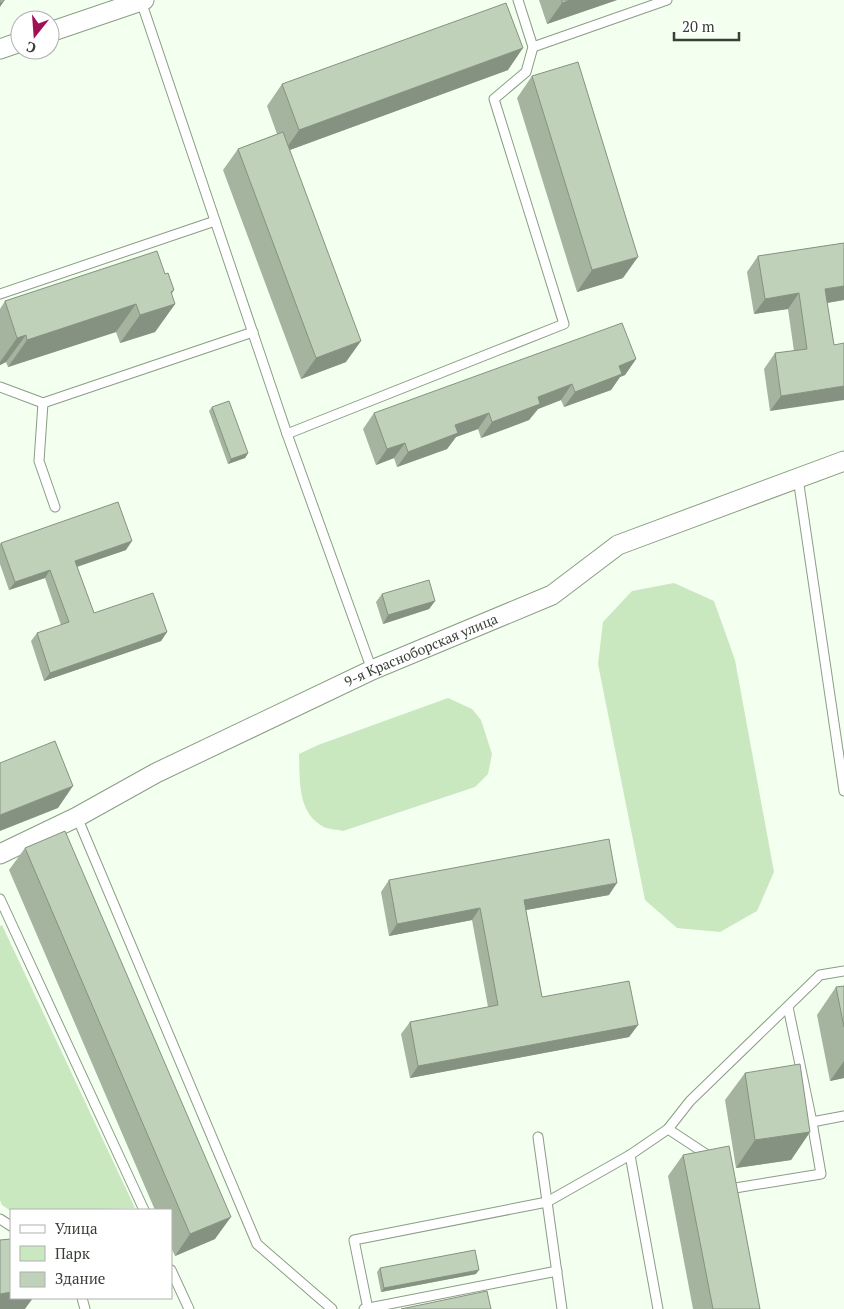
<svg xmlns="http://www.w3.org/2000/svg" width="844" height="1309" viewBox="0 0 844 1309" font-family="'PT Serif',serif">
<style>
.green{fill:#cae8bf}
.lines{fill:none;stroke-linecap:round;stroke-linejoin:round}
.service-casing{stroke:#8b9d85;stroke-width:11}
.minor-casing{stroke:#8b9d85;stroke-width:21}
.service{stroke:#fff;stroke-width:9}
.minor{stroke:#fff;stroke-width:19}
.wall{fill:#a4b49e}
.shaded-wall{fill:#869281}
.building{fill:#bfd1b8;stroke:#869281}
.labels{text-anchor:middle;stroke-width:4.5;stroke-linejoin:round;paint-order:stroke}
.street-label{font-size:14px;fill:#383f35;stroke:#fff}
</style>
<rect width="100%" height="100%" fill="#f3ffef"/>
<!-- green -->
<g class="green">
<polygon points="674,583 714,601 735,660 774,872 757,911 720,932 677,928 645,900 598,664 603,622 632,591"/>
<path d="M448,698l24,11 9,11 11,34 -4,20 -13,13 -132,44c-5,-2 -13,-1 -19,-4 -27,-14 -24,-47 -25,-73l19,-9z"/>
<polygon points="2,925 135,1208 11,1211 2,1205 0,1200 0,926"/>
</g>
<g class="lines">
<defs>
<g id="service">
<polyline points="141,1 287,434 372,670"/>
<polyline points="533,47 667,0"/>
<polyline points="0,294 215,221"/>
<polyline points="0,387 43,403 253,332"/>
<polyline points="43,403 39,461 55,507"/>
<polyline points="287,434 564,324 494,99 526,72 533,47 518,0"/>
<polyline points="798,478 844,791"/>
<polyline points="77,817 257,1244 332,1309"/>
<polyline points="0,899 144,1210"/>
<polyline points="788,1007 812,1122 844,1116"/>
<polyline points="668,1129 712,1158"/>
<polyline points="538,1137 562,1309"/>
<polyline points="630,1155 658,1309"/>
<polyline points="729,1189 821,1174 812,1122"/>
<polyline points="0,1219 11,1226"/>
<polyline points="171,1270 189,1309"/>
<polyline points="82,1298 85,1309"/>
<polyline points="364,1309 557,1271"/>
<polyline points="368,1309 354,1240 547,1202 630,1155 668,1129 690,1101 820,975 844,971"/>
</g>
<g id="minor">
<polyline points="50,32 144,0"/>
<polyline points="0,49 20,42"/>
<path id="s1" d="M0,854l77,-37 79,-44 216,-103 180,-75 66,-50 226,-84"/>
</g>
</defs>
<!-- service casing -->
<use href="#service" class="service-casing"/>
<!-- minor casing -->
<use href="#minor" class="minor-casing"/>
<!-- service -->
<use href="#service" class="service"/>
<!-- minor -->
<use href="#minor" class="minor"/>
</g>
<!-- wall -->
<g class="wall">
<polygon points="539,0 617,0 547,24"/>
<polygon points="508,70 290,150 346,362 301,379 223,170 238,149 277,134 267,106 282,84"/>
<polygon points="532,76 623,278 577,292 517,98"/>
<polygon points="844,243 844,300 827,303 834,345 770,411 764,369 775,353 794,351 788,309 754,314 747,272 758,256"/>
<polygon points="165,274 174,290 171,294 175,304 155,332 120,343 116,332 8,367 6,362 0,365 0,309 5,301"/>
<polygon points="636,359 625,375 620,377 611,390 564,407 561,400 538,409 529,420 481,438 478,429 456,437 447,449 397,467 394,458 376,465 363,429 374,413"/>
<polygon points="212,407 248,453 245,458 228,464 209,411"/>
<polygon points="1,543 126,550 77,567 94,613 167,632 161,641 44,681 31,641 37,633 61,625 45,578 9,590 0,564 0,544"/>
<polygon points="382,594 435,601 429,609 383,624 376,602"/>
<polygon points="25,848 215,1239 175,1256 171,1247 171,1210 155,1210 9,870"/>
<polygon points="389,880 609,895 526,910 542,997 638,1025 629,1037 410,1078 401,1034 410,1022 488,1007 472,920 389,936 381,892"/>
<polygon points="844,986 844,1078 830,1081 817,1015 836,987"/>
<polygon points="745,1073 810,1132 791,1160 736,1168 725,1100"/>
<polygon points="683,1155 760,1309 693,1309 668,1176"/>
<polygon points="380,1268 476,1274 381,1292 377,1272"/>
</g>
<!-- shaded-wall -->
<g class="shaded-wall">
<polygon points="570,0 617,0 547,24 562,3"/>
<polygon points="4,1 0,7 0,3"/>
<polygon points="523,48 508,70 284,152 299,130"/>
<polygon points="638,257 623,278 577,292 592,270"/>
<polygon points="844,286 844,300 814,305 825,289"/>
<polygon points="174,290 162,308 175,304 155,332 120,343 140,315 171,292"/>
<polygon points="799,293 788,309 754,314 765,299"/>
<polygon points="136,304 116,332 8,367 27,340"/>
<polygon points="26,335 6,362 0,365 0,362 17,338"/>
<polygon points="361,341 346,362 301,379 316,358"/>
<polygon points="636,359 625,375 620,377 611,390 564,407 575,392 619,366"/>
<polygon points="572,384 561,400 538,409 529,420 481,438 492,422 538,397"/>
<polygon points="844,386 844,400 770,411 781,396"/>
<polygon points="489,413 478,429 456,437 447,449 397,467 408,452 455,425"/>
<polygon points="405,443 394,458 376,465 387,449"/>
<polygon points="248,453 245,458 228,464 231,459"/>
<polygon points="132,541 126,550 70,569 75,561"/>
<polygon points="50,570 45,578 9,590 15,582"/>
<polygon points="435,601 429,609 383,624 388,615"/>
<polygon points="167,632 161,641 44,681 50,673"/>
<polygon points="73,786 58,808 0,831 0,815"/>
<polygon points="617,883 609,895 515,912 524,900"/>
<polygon points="480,908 472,920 389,936 397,924"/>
<polygon points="638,1025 629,1037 410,1078 418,1066"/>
<polygon points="844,1061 844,1078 830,1081"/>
<polygon points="810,1132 791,1160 736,1168 755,1140"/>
<polygon points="231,1217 215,1239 175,1256 190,1234"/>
<polygon points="479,1270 476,1274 381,1292 384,1288"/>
<polygon points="11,1292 11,1298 33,1298 25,1309 0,1309 0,1294"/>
</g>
<!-- building -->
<g class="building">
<polygon points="0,0 4,0 4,1 0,3"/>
<polygon points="562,0 570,0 562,3"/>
<polygon points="506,3 523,48 299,130 282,84"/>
<polygon points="578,62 638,257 592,270 532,76"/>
<polygon points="283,132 361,341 316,358 238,149"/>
<polygon points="844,243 844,286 825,289 834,345 844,343 844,386 781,396 775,353 807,349 799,293 765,299 758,256"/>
<polygon points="157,251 165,274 168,273 174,290 171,292 175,304 140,315 136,304 27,340 26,335 17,338 5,301"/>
<polygon points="622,323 636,359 619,366 622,374 575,392 572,384 538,397 540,404 492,422 489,413 455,425 458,433 408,452 405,443 387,449 374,413"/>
<polygon points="229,401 248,453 231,459 212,407"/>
<polygon points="118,502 132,541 75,561 94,613 153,593 167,632 50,673 37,633 69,622 50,570 15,582 1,543"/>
<polygon points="429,580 435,601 388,615 382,594"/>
<polygon points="55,741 73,786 0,815 0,763"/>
<polygon points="65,831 231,1217 190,1234 25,848"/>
<polygon points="609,839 617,883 524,900 542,997 629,981 638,1025 418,1066 410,1022 498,1005 480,908 397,924 389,880"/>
<polygon points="844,986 844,1027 836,987"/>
<polygon points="800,1064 810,1132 755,1140 745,1073"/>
<polygon points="729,1146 760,1309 713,1309 683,1155"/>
<polygon points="11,1239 11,1292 0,1294 0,1240"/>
<polygon points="475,1250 479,1270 384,1288 380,1268"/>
<polygon points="487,1291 491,1309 401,1309"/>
</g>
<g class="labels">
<!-- street labels -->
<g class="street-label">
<text dy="5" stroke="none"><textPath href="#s1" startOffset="468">9-я Красноборская улица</textPath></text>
</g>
</g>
<!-- legend -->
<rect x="10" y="1209" width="162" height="90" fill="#ffffff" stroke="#afb2ae"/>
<rect x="20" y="1225" width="25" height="8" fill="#ffffff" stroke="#afb2ae"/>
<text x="55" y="1234" font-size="15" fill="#383f35">Улица</text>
<rect x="20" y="1246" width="25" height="15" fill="#cae8bf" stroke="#afb2ae"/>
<text x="55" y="1259" font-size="15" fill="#383f35">Парк</text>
<rect x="20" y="1272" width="25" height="15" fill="#bfd1b8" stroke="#afb2ae"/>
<text x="55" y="1284" font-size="15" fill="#383f35">Здание</text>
<!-- north arrow -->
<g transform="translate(35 35) rotate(197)"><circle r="24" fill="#ffffff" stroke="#afb2ae"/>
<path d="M0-4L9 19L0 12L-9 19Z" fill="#a10f55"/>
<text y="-8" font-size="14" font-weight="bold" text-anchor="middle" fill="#383f35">С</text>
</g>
<!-- scale -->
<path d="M674 32v8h65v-8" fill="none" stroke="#383f35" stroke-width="2.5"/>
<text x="682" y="32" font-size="15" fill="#383f35" stroke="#ffffff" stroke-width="4" paint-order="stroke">20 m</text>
</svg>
